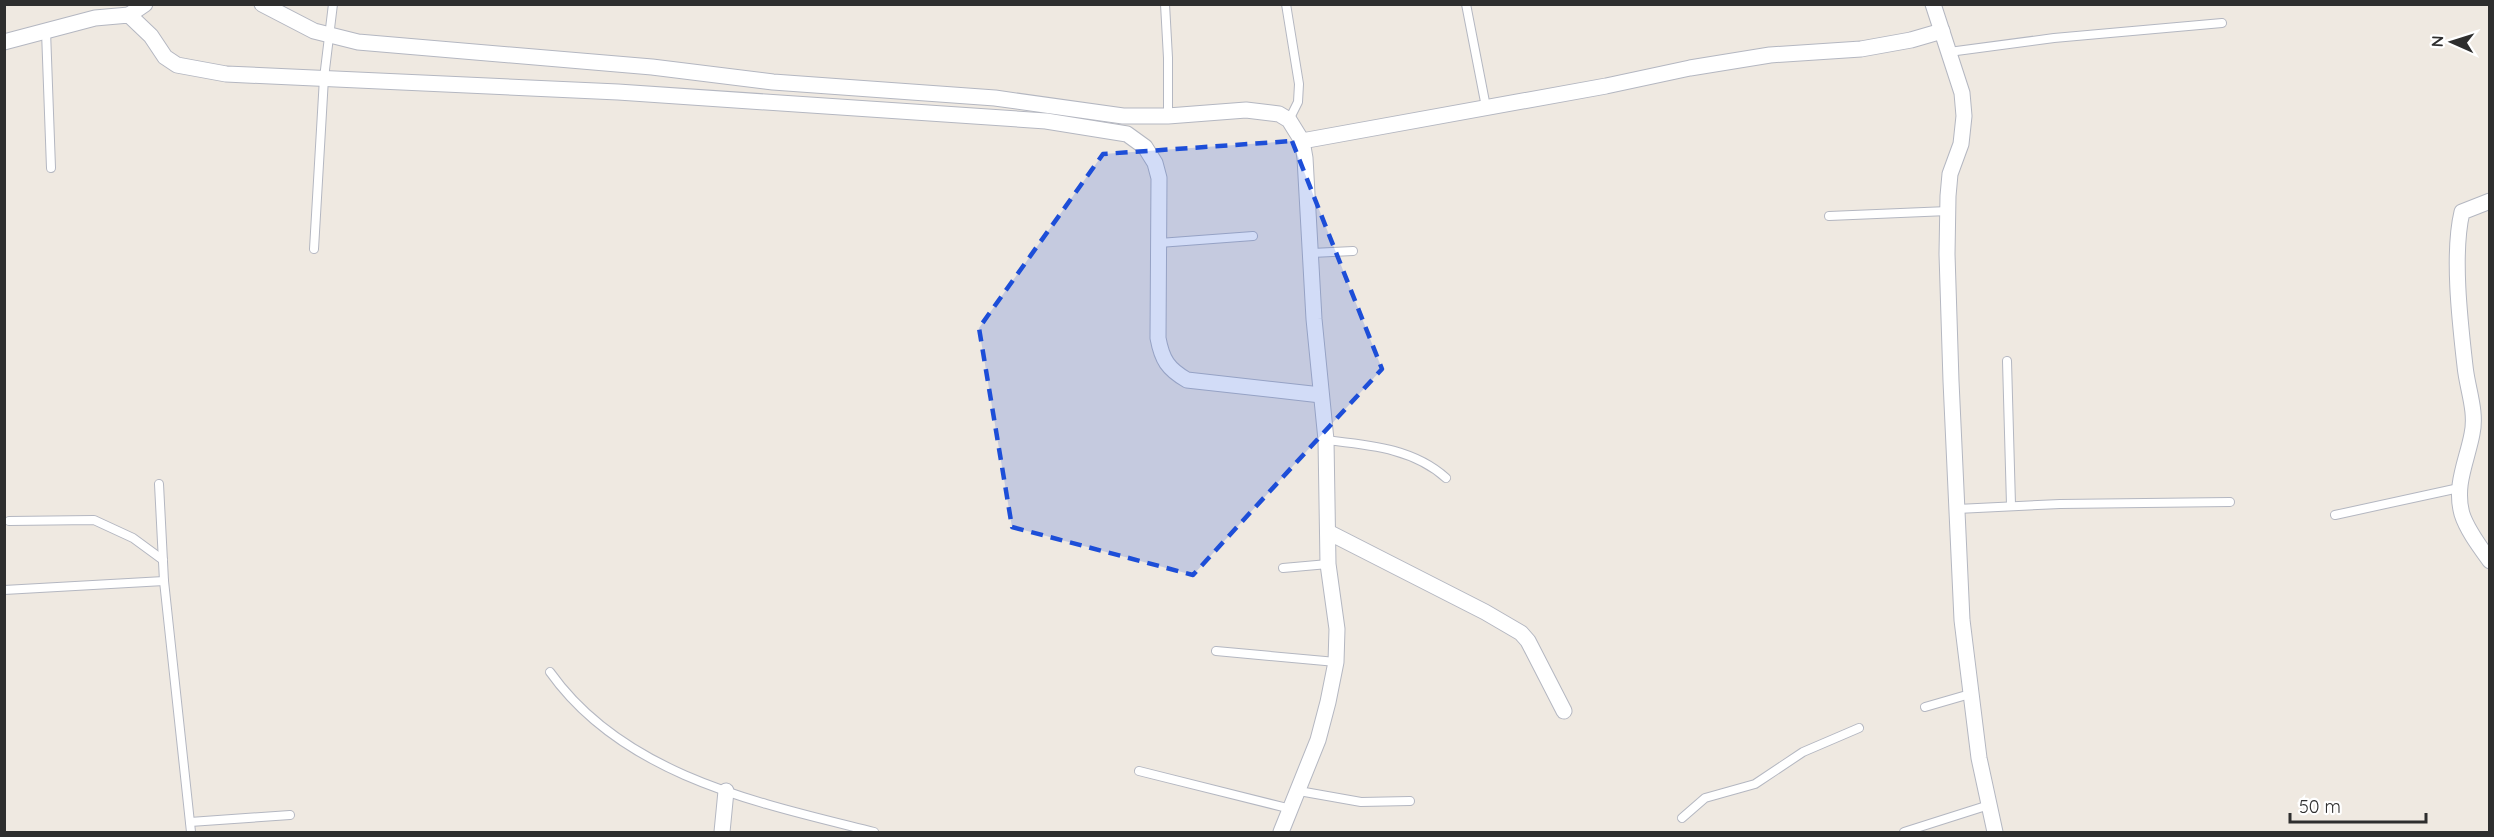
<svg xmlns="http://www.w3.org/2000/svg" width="2494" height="837" viewBox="0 0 2494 837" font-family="Quicksand,sans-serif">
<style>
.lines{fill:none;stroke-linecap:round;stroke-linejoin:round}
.service-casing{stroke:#b4b7c1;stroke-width:10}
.minor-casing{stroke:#b4b7c1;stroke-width:17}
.service{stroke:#fff;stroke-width:8}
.minor{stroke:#fff;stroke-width:15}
.marked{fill:#1d4ed8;fill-opacity:0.2;stroke:#1d4ed8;stroke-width:4.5;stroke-dasharray:12 8;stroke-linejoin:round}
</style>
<rect width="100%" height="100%" fill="#efe9e1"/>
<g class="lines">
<defs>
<g id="service">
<polyline points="1165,4 1168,58 1168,116"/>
<polyline points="1286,4 1299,84 1298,102 1289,120"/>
<polyline points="1466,4 1486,107"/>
<polyline points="46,31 51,168"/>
<polyline points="1949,52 2054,38 2222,23"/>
<polyline points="1829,216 1948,211"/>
<polyline points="1159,243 1253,236"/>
<polyline points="314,249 324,78 333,4"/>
<polyline points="1312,253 1353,251"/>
<polyline points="2007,361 2011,505"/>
<path d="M1326,440c42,5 87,8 120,38"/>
<polyline points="159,484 164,581 191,832"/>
<polyline points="1957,509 2060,504 2230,502"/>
<polyline points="2335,515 2459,488"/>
<polyline points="9,521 94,520 133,538 163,560"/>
<polyline points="1283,568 1328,564"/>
<polyline points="4,590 164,581"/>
<polyline points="1216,651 1336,662"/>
<path d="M550,672c74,104 209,131 324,160"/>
<polyline points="1925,707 1970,694"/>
<polyline points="1139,771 1291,809"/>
<polyline points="1299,791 1361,802 1410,801"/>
<polyline points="1682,818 1705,798 1755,784 1803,752 1859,728"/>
<polyline points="190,822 290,815"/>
<polyline points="1904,832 1989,805"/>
</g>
<g id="minor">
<polyline points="262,4 314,31 358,42 652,67 773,82 995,98 1123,116 1168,116 1246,110 1279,114 1289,120 1302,141 1305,158 1314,319 1326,440 1328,564 1337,629 1336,662 1328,702 1318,740 1281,832"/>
<polyline points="1933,4 1962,93 1964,116 1961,144 1950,174 1948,196 1947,254 1951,381 1962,620 1979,758 1995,832"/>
<polyline points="129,15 145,4"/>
<path d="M4,42l91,-24 34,-3 22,21 14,21 12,8 49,9 392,18 428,29 81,13 18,13 10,16 4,15 -1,160c4,22 10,31 29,42l134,15"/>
<polyline points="1302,141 1606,86 1690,68 1770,55 1861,49 1911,40 1942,31"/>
<path d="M2490,201l-28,11c-10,42 -2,110 3,154 2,22 12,45 7,68 -5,27 -18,51 -10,80 5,16 18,33 28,47"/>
<polyline points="1328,532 1485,612 1521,633 1528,641 1564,711"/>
<polyline points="722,832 726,791"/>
</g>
</defs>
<!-- service casing -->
<use href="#service" class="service-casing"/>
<!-- minor casing -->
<use href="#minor" class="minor-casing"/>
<!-- service -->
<use href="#service" class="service"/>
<!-- minor -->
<use href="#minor" class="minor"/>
</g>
<!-- marked area -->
<path class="marked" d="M1292,141l90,228 -189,206 -181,-48 -33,-199 124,-174z"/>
<!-- border -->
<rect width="2494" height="837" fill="none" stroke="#2e2e2e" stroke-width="12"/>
<!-- north arrow -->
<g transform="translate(2452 42) rotate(273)" stroke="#ffffff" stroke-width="4.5" paint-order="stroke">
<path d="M0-4.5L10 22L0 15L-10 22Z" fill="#2e2e2e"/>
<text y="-9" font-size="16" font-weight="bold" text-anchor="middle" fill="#2e2e2e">N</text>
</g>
<!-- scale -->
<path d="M2290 813v9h136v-9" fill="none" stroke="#2e2e2e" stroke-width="3"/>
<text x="2299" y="813" font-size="18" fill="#2e2e2e" stroke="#ffffff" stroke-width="4.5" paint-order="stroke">50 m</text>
</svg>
